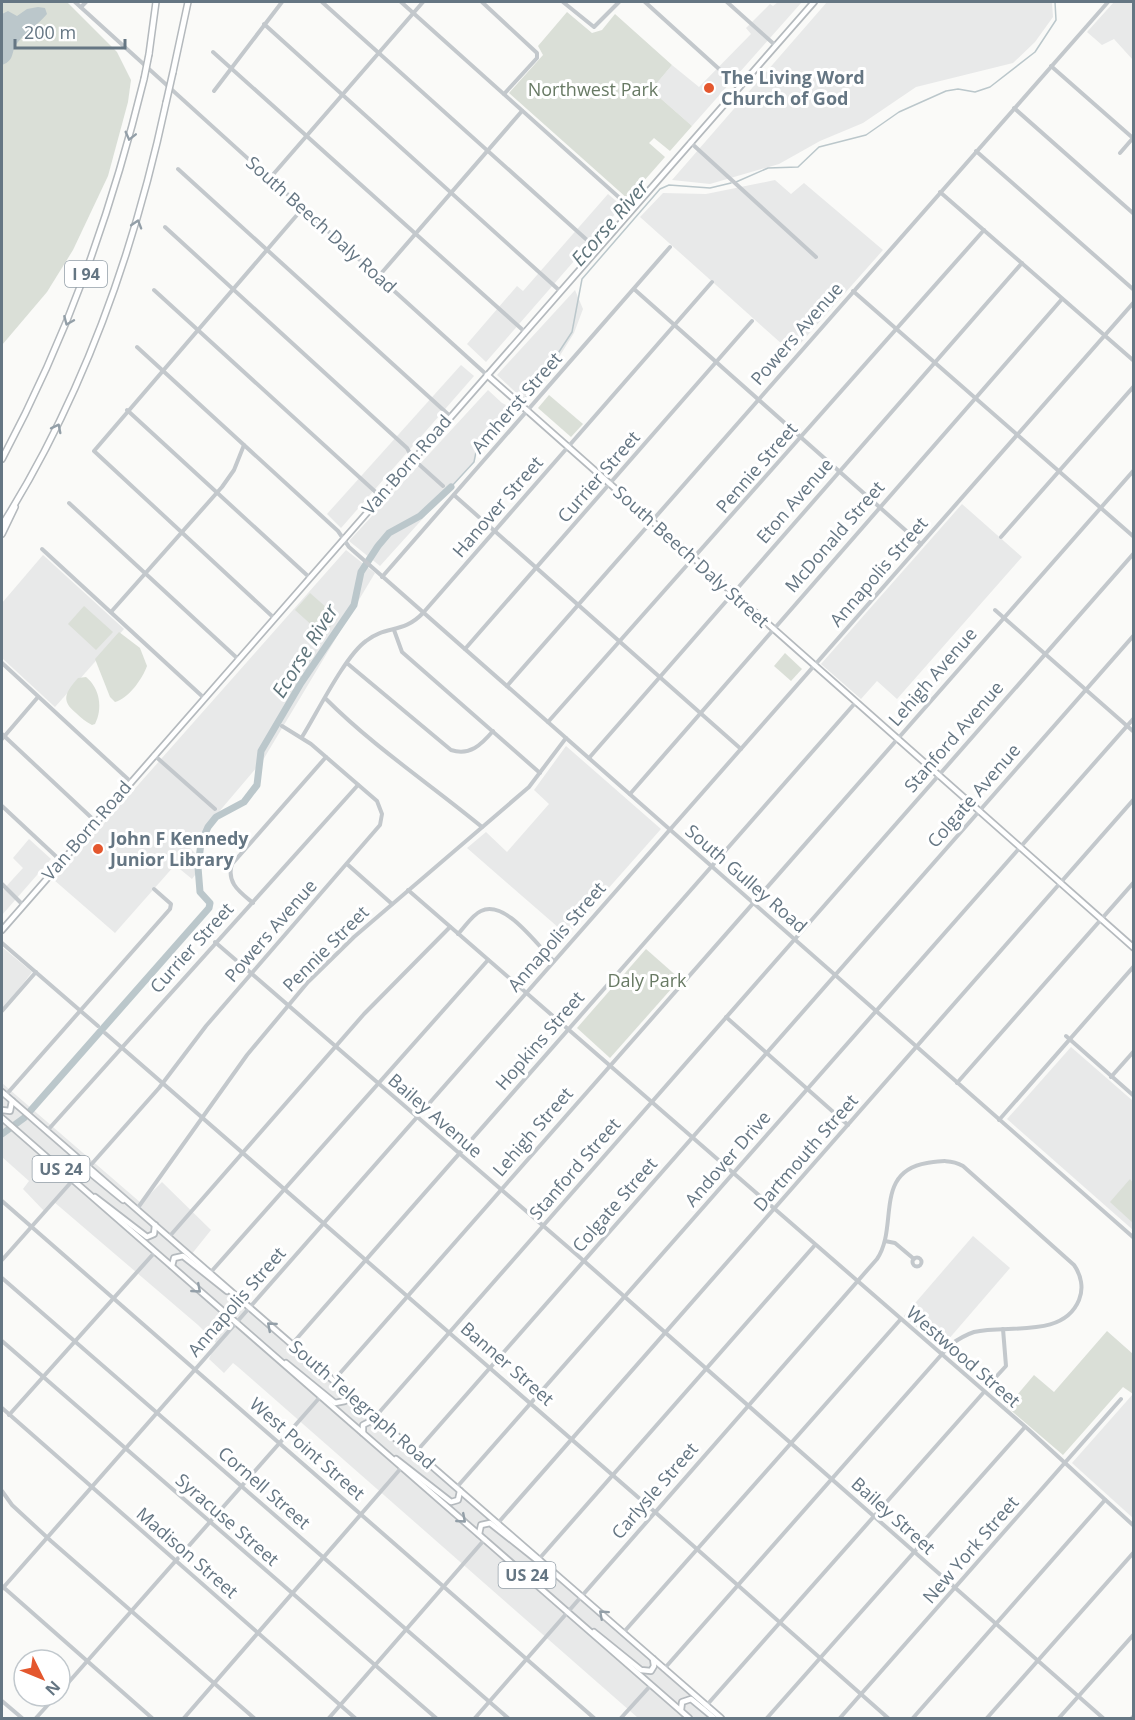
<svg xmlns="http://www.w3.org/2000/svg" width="1135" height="1720" viewBox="0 0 1135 1720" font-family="'Open Sans',sans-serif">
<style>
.built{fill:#e8e9e9}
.green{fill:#dadfd7}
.water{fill:#bbc7cb}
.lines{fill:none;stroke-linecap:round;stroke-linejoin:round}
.stream{stroke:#bbc7cb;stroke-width:1.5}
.river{stroke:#bbc7cb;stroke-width:7}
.major-casing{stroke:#b5babe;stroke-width:8}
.highway-casing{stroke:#b4b9bd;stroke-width:8}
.minor{stroke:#c3c8cc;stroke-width:4}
.major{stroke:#fff;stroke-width:4.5}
.highway{stroke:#fff;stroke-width:5}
.highway-bridge-casing{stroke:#b4b9bd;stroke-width:8;stroke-linecap:butt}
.highway-bridge{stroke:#fff;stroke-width:5}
.oneway{stroke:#939fa8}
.poi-dot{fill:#e4572e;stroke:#fff;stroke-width:2}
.labels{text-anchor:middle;stroke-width:6;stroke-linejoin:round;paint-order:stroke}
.shield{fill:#fff;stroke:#939fa8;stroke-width:1.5}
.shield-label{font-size:16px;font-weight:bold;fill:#657683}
.poi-label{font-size:18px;font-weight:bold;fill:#657683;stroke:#fff;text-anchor:start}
.park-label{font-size:18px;fill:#687a64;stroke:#fff}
.street-label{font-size:18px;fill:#657683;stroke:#fff}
.water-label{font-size:20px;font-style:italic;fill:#60757c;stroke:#fff}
</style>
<rect width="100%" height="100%" fill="#fafaf8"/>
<!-- built -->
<g class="built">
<polygon points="778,2 802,2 692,126 651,90 672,65 699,87 751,34 746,28 770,4 773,6"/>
<polygon points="827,2 1052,2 1053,17 1035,42 1013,63 916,87 863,123 820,141 779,164 710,184 672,180"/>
<polygon points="1114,2 1133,2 1133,60 1114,39 1102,45 1087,32"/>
<polygon points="775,180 791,194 804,183 883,250 792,353 640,217 663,193 706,194"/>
<polygon points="608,194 622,206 486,362 467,344 517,286 523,291"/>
<polygon points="575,290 583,309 574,333 554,365 523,399 497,375"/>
<polygon points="461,365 474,376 341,528 327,514"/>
<polygon points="488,390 502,403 514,409 476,445 474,462 380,566 349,541"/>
<polygon points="962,504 1022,557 897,699 877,681 861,699 821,664"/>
<polygon points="346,550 375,573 263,760 189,847 195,853 195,875 192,879 175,865 115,933 54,880"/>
<polygon points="43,555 124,629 55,707 2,658 2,603"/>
<polygon points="566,746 661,829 567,935 467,848 486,832 507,852 549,804 534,790"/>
<polygon points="29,839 51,859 2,915 2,891 23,868 13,858"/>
<polygon points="2,947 32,972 2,1011"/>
<polygon points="1071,1047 1133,1101 1133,1230 1007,1119"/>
<polygon points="2,1083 141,1203 162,1182 211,1230 191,1255 721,1718 638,1718 238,1367 233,1363 224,1373 209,1359 216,1343 198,1325 54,1202 45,1212 23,1189 29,1181 2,1157"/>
<polygon points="973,1236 1010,1268 941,1348 904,1316"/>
<polygon points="1133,1394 1133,1518 1072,1463"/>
</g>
<!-- green -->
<g class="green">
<polygon points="2,2 67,2 117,52 131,80 128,102 108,176 73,250 47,292 2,345"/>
<polygon points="567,12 592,33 602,30 615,14 672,65 651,90 692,126 670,151 654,138 649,143 665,157 628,199 509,93 543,55 538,46"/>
<polygon points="549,395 583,424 571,437 538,408"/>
<polygon points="310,593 336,616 325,637 295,610"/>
<polygon points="84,606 113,632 96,650 68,624"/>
<path d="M119,632l21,16 7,18c-4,12 -19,33 -32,36l-5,-5 -15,-38z"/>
<polygon points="785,653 802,669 791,681 774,666"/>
<path d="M86,677c14,11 17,32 9,47l-3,1c-6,-3 -11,-7 -16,-12 -16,-13 -10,-21 2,-35z"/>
<polygon points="646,949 680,979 610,1058 577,1028"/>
<polygon points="1130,1179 1133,1183 1133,1223 1110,1202"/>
<polygon points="1107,1331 1133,1354 1133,1394 1123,1387 1063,1455 1007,1407 1034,1375 1054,1392"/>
</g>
<!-- water -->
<path class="water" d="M38,7l7,1 2,6c-8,10 -20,17 -29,28 -8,9 -2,18 -16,23v-51l6,-3 9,5 10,-7z"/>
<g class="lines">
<!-- stream -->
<g class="stream">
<polyline points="736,182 768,168 798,167 819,147 866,135 899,112 946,91 958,89 975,92 990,87 1035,52 1056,20 1055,2"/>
<polyline points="451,487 474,462 478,442 503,416 543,383 551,364 572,332 582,279 660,189 669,185 710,188 731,183"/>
</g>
<!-- river -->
<polyline class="river" points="2,1134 24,1118 209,908 210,903 200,892 198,867 201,843 208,827 216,817 244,802 257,785 261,751 301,683 354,605 361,572 378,546 389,533 420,516 451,487"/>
<defs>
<g id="major">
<polyline points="487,375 1134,948"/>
<polyline points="2,930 814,2"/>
<polyline points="2,1092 721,1718"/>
<polyline points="2,1110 10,1111 12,1101"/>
<polyline points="2,1118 689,1718"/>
<polyline points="62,1170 62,1160 73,1159 123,1200"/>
<polyline points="95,1197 147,1237 154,1234 155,1225"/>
<polyline points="172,1266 174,1258 183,1256 227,1291"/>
<polyline points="286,1363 335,1403 345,1401 347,1391"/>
<polyline points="363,1433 363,1425 373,1420 425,1463"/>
<polyline points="396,1459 451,1502 458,1500 460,1491"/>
<polyline points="479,1534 481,1525 490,1523 538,1561"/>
<polyline points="594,1632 641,1670 651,1671 654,1666 653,1659"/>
<polyline points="681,1710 682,1702 691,1699 714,1718"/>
</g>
<g id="highway">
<polyline points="149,54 156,2"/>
<polyline points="173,72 188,2"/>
<path d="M2,459c65,-122 109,-245 142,-380"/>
<path d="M2,525c82,-130 132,-272 164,-422"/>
<polyline points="2,534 15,507"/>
</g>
</defs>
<!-- major casing -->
<use href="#major" class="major-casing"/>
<!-- highway casing -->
<use href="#highway" class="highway-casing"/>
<!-- minor -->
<g class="minor">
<polyline points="75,2 487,375"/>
<polyline points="322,2 597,249"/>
<polyline points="401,2 632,209"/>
<polyline points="482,2 537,53 537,58 504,94"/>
<polyline points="563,2 594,27 619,2"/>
<polyline points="645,2 739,87"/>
<polyline points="727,2 775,45"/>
<polyline points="81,7 86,2"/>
<polyline points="264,24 560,291"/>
<polyline points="213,52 525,332"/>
<polyline points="1051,66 1134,139"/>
<polyline points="214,91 282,2"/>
<polyline points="1014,108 1134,214"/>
<polyline points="690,142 816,257"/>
<polyline points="976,151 1134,290"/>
<polyline points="1120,153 1133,138"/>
<polyline points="178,169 450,416"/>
<polyline points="270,178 423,2"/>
<polyline points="940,192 1134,361"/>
<polyline points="165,227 407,448 413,459 443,486"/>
<polyline points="378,277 522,111"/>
<polyline points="634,289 921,544"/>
<polyline points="154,290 380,496"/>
<polyline points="853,291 1134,537"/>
<polyline points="137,347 338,531 349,547 1134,1238"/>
<polyline points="127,410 309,577"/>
<polyline points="454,495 741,749"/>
<polyline points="69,503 237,658"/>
<polyline points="1001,537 1134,386"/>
<polyline points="42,549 203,697"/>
<polyline points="382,577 670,247"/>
<polyline points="995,610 1134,732"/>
<polyline points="111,612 222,487 234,470 244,445"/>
<polyline points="273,617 94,451 303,208"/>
<polyline points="394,630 402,652 540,773"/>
<polyline points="465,649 752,321"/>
<polyline points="2,663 130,781"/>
<path d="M348,664l103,86c19,6 30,-5 42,-19"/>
<polyline points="507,686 1108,2"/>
<path d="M326,699c48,48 104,85 156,128"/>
<polyline points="548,722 984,230"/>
<polyline points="2,734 95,821"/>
<path d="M302,737c15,-24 43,-81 64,-96 20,-16 37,-7 57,-28l289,-331"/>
<polyline points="2,739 38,697"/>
<polyline points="154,755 215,809"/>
<polyline points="589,758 1022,263"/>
<polyline points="630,794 1062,299"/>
<polyline points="2,806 61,861"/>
<polyline points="347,864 392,904"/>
<polyline points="2,884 23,905"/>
<polyline points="408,890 1029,1430 1134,1526"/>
<path d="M253,903c-13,-11 -27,-20 -21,-39l94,-107"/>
<path d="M458,934c7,-7 14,-19 23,-23 25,-12 56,35 73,50"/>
<polyline points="215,942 584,1261 1103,1718"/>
<polyline points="2,943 98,1026"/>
<polyline points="2,1011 36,972"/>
<polyline points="726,1017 848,1125"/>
<polyline points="105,1033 655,1512 888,1718"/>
<polyline points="1066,1036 1134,1096"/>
<polyline points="1111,1077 1134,1051"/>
<polyline points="957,1083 1134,882"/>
<polyline points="5,1096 170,909 171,904 154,889"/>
<polyline points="999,1120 1134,966"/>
<polyline points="47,1131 358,785"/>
<polyline points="89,1167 159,1088 206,1026 380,825 382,814 377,801 311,744 282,726"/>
<polyline points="2,1201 594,1718"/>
<polyline points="137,1209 247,1055 308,982 354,937 529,787 566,738"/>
<polyline points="169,1237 364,1014 450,927"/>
<polyline points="885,1241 895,1243 914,1259"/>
<circle cx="917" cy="1262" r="4.5"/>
<polyline points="2,1260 73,1180"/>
<polyline points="210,1273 488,960"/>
<polyline points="2,1278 508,1718"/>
<polyline points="2,1341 436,1718"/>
<polyline points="292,1344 856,702"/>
<polyline points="995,1378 1006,1366 1003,1329"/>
<polyline points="334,1380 1134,470"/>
<polyline points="2,1408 355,1718"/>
<polyline points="9,1415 155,1252"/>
<polyline points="376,1416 1134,553"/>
<polyline points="416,1452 1134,635"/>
<polyline points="457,1487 1134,718"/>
<polyline points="2,1491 12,1505 51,1541 254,1718"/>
<polyline points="498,1523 1134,799"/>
<polyline points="539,1559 815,1245"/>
<polyline points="2,1586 152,1718"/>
<polyline points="2,1589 1134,302"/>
<polyline points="623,1633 900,1320"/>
<polyline points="60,1692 321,1396"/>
<polyline points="2,1701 22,1718"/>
<polyline points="706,1706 984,1392"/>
<polyline points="36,1718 56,1696"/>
<polyline points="184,1718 402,1467"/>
<polyline points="329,1718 485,1539"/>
<path d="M475,1718l402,-459c22,-32 -4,-87 50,-96 13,-2 24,-4 36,3l111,99c7,10 10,23 5,35 -16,39 -72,24 -105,32 -9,3 -17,8 -24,13l-286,324"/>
<polyline points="621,1718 651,1685"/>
<polyline points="767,1718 1025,1427"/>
<polyline points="840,1718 1121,1399"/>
<polyline points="913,1718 1105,1500"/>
<polyline points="987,1718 1134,1552"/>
<polyline points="1059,1718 1134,1634"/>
<polyline points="1132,1718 1134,1716"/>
</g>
<!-- major -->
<use href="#major" class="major"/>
<!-- highway -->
<use href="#highway" class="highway"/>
<defs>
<g id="highway-bridge">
<polyline points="144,79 149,54"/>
<polyline points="166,103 173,72"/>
</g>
</defs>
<!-- highway-bridge casing -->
<use href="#highway-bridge" class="highway-bridge-casing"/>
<!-- highway-bridge -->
<use href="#highway-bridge" class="highway-bridge"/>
</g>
<!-- one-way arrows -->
<defs><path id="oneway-chevron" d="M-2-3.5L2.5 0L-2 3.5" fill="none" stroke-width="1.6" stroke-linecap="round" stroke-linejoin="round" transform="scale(1.5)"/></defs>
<g class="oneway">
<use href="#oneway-chevron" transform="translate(130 136) rotate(104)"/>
<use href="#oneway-chevron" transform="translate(137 224) rotate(-73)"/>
<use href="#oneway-chevron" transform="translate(68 321) rotate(113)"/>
<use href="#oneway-chevron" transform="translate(57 428) rotate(-63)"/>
<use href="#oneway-chevron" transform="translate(197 1289) rotate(41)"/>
<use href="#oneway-chevron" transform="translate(271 1326) rotate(-139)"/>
<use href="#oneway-chevron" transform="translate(462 1519) rotate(41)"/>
<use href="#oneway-chevron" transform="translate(603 1614) rotate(-138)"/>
</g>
<!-- markers -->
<g class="poi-dot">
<circle cx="709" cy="88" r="6"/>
<circle cx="98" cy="849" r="6"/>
</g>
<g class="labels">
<!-- shield labels -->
<g class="shield">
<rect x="65" y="261" width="42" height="26" rx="4.5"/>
<rect x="32.5" y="1156" width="57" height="26" rx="4.5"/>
<rect x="498.5" y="1562" width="57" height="26" rx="4.5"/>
</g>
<g class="shield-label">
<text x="86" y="280">I 94</text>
<text x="61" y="1175">US 24</text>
<text x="527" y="1581">US 24</text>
</g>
<!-- poi labels -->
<g class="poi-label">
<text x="721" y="84">The Living Word<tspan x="721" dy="21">Church of God</tspan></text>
<text x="110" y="845">John F Kennedy<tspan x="110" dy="21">Junior Library</tspan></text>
</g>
<!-- park labels -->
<g class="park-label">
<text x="593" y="96">Northwest Park</text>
<text x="647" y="987">Daly Park</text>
</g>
<!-- street labels -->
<g class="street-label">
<text transform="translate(321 225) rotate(42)" y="6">South Beech Daly Road</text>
<text transform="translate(797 334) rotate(-49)" y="6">Powers Avenue</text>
<text transform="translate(517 403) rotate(-49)" y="6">Amherst Street</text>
<text transform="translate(407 465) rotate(-49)" y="6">Van Born Road</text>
<text transform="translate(757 468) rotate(-49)" y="6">Pennie Street</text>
<text transform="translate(599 477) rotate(-49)" y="6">Currier Street</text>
<text transform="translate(795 501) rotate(-49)" y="6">Eton Avenue</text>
<text transform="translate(498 507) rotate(-49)" y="6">Hanover Street</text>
<text transform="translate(835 537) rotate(-49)" y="6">McDonald Street</text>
<text transform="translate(691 557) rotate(42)" y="6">South Beech Daly Street</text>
<text transform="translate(879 572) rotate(-49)" y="6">Annapolis Street</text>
<text transform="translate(933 677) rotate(-49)" y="6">Lehigh Avenue</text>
<text transform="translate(954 737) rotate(-49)" y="6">Stanford Avenue</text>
<text transform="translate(974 796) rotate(-49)" y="6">Colgate Avenue</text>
<text transform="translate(87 831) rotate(-49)" y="6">Van Born Road</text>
<text transform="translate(746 879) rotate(41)" y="6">South Gulley Road</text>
<text transform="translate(271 931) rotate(-49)" y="6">Powers Avenue</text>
<text transform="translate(557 937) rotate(-49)" y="6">Annapolis Street</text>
<text transform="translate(192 948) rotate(-48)" y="6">Currier Street</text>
<text transform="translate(326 949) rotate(-45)" y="6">Pennie Street</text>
<text transform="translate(540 1041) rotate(-49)" y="6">Hopkins Street</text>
<text transform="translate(435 1116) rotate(41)" y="6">Bailey Avenue</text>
<text transform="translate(533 1132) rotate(-49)" y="6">Lehigh Street</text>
<text transform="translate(806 1153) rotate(-49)" y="6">Dartmouth Street</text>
<text transform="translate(728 1159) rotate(-49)" y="6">Andover Drive</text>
<text transform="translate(575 1169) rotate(-49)" y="6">Stanford Street</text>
<text transform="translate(615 1205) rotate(-49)" y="6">Colgate Street</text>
<text transform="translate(237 1302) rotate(-49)" y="6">Annapolis Street</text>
<text transform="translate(963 1357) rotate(41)" y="6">Westwood Street</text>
<text transform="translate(507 1364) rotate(41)" y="6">Banner Street</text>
<text transform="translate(362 1405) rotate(41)" y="6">South Telegraph Road</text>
<text transform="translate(307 1449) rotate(41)" y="6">West Point Street</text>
<text transform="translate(264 1488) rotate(41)" y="6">Cornell Street</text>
<text transform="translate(655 1491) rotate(-49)" y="6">Carlysle Street</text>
<text transform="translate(893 1516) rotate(42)" y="6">Bailey Street</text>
<text transform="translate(227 1520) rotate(41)" y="6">Syracuse Street</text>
<text transform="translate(971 1550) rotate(-49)" y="6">New York Street</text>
<text transform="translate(187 1553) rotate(41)" y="6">Madison Street</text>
</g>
<!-- water labels -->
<g class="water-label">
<text transform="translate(610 223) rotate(-49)" y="7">Ecorse River</text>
<text transform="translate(305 651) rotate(-58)" y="7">Ecorse River</text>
</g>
</g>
<!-- border -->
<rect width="1135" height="1720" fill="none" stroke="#657683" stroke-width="6"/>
<!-- north arrow -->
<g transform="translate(42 1678) rotate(133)"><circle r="28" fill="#ffffff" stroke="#c1c8cd" stroke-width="1.5"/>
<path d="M0-4.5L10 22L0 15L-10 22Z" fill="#e4572e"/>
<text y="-9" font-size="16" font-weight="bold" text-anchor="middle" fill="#657683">N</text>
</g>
<!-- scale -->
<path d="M15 39v9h110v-9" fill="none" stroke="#657683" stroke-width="3"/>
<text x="24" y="39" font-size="18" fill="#657683" stroke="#ffffff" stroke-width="4.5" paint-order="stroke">200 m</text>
</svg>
